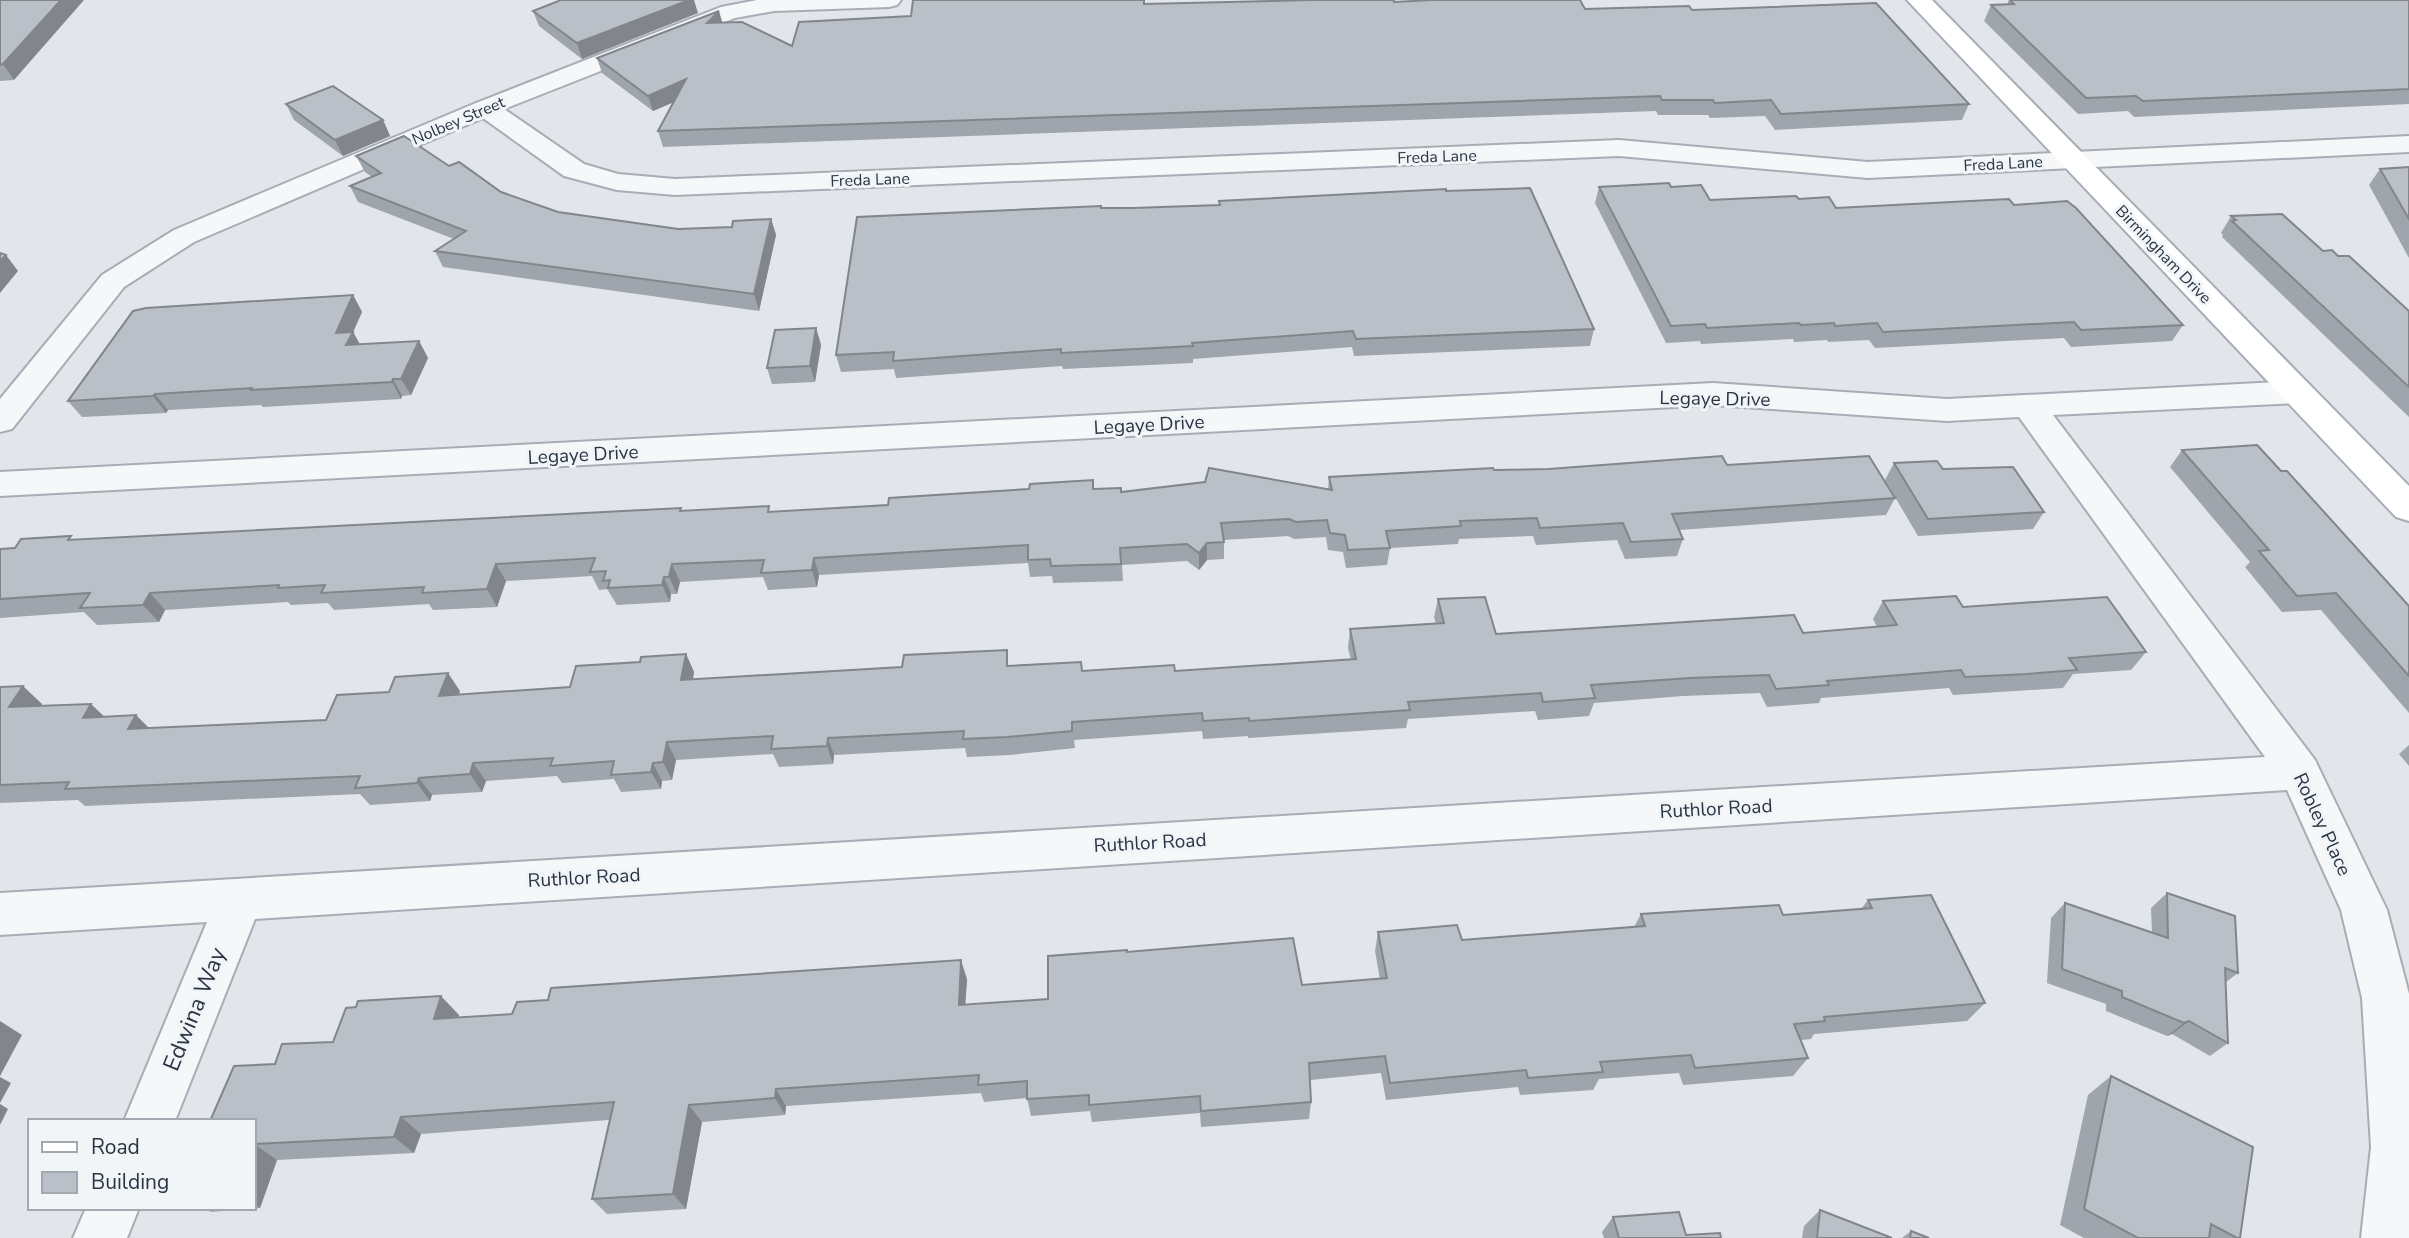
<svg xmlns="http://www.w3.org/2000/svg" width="2409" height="1238" viewBox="0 0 2409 1238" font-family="'Nunito Sans',sans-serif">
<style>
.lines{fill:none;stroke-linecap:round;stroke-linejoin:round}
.street-casing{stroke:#a7adb5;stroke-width:4}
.secondary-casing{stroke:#a7adb5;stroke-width:4}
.street{fill:#f5f7f9;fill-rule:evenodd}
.secondary{fill:#fff;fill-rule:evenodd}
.wall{fill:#9fa5ac}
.shaded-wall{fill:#82868c}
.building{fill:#b9c0c8;stroke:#82868c;stroke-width:2}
.labels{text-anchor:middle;stroke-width:6;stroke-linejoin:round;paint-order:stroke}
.far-street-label{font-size:16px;fill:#2a3543;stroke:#f2f5f8}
.street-label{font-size:19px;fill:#2a3543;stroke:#f2f5f8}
.near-street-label{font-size:23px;fill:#2a3543;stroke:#f2f5f8}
</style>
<rect width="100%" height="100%" fill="#e2e6eb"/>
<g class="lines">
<defs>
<g id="street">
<polygon points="757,0 901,0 897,5 889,7 774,11 735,18 504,109 584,164 618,174 675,179 1619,140 1868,162 2409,136 2409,152 1868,178 1619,156 675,195 617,190 564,176 483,118 194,242 124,287 12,429 0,432 0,399 102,275 174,230 476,103 721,7"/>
<polygon points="2298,381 2310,385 2314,392 2310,399 2298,403 2053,415 2315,760 2387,910 2409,994 2409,1238 2361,1238 2371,1147 2362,998 2341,910 2287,790 255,919 175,1121 124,1121 207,922 0,935 0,893 2265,757 2019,417 1947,421 1713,405 0,496 0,472 1713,383 1947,399"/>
<polygon points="86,1208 139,1208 127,1238 73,1238"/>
</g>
<polygon id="secondary" points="1907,0 1932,0 2409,486 2409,521 2396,517"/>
</defs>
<!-- street casing -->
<use href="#street" class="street-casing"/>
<!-- secondary casing -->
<use href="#secondary" class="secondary-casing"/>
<!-- street -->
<use href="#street" class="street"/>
<!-- secondary -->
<use href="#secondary" class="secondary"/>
</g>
<!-- wall -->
<g class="wall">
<polygon points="0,0 14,80 0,81"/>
<polygon points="2009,0 2409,0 2409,104 2134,117 2128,111 2078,114 1984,21 1991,5 2007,5"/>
<polygon points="1394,2 1585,9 1692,10 1969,104 1962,120 1775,130 1765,116 1710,118 1708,115 1658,115 1656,111 663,147 658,131 674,102 653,111 602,73 597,58 722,23 792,46 1144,4"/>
<polygon points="533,11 698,13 582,59 539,26"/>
<polygon points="286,104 383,120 390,136 343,156 294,120"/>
<polygon points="356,156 449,166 501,192 558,212 678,229 732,227 771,219 776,235 759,311 443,267 435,251 454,239 358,202 350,186 372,177 365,172"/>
<polygon points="2409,167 2409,258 2369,185 2380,169"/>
<polygon points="1599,187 1671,187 1710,200 1799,199 1836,208 2014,205 2183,325 2172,341 2071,347 2064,338 1875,348 1869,340 1828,342 1827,340 1794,342 1793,339 1701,344 1700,341 1666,343 1595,203"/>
<polygon points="1446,191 1594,329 1590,346 1354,356 1352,347 1193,359 1193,363 1063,369 1062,366 896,378 894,369 841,372 836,355 1101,208 1133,208 1219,205 1219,201"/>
<polygon points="2231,216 2338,256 2409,311 2409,417 2222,237 2223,235 2221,233"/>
<polygon points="353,295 362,312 353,332 360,345 419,341 428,358 411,395 402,396 401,399 263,407 261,405 168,410 166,413 82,417 68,401"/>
<polygon points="816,328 821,345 815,382 772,384 767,368"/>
<polygon points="2182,450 2281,471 2409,606 2409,713 2321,610 2282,612 2245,567 2250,562 2170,467"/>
<polygon points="1894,463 1943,469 2044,512 2033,529 1918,536 1885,480"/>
<polygon points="1727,465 1895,498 1886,515 1680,530 1683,539 1677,556 1625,559 1617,540 1536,545 1533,536 1459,539 1458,544 1390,548 1387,565 1346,568 1343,552 1328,550 1326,537 1294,539 1288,536 1224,540 1224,559 1207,560 1199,570 1187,561 1122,565 1123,581 1053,583 1052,576 1030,577 1028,563 819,575 817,587 768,590 763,577 680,582 677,594 671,594 670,602 617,605 607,589 599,590 592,576 506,581 497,607 433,610 429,604 334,610 328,603 291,605 288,602 165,610 159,622 97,625 84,612 0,618 0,549 74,540 682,511 771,512 888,505 1094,489 1121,492 1328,490 1329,477 1494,470"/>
<polygon points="1438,599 1496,634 1803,633 1877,627 1873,619 1883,601 1963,607 2146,652 2131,670 2073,674 2063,688 1953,695 1949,688 1821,698 1819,703 1767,707 1760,693 1683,696 1594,703 1589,716 1538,720 1535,711 1408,719 1406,728 1248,738 1248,736 1203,739 1202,731 1074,740 1075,748 1010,755 967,757 965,748 834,755 833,764 779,767 773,754 676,760 672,780 662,781 661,789 621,792 614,779 562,783 557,776 486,781 482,792 432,795 430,801 370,805 360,794 85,806 78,800 0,803 0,687 42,704 41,706 105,717 149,728 326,720 460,691 459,695 570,687 640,662 686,654 694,672 693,679 1081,662 1082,671 1175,671 1351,660 1348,648 1350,629 1436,624 1434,617"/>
<polygon points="2409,745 2409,766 2399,754"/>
<polygon points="2167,893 2238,973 2226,982 2228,1043 2210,1056 2172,1034 2167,1036 2106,1011 2106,1004 2047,983 2051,918 2065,903 2152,933 2151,908"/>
<polygon points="1868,900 1985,1003 1967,1021 1814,1034 1811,1039 1801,1040 1808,1058 1793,1076 1683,1085 1679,1073 1599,1079 1593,1090 1520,1095 1518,1087 1386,1100 1381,1073 1310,1080 1311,1102 1309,1119 1201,1127 1200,1113 1092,1122 1090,1111 1031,1116 1027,1098 984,1102 981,1093 786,1106 785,1115 702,1122 686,1209 607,1214 592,1199 609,1120 421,1134 414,1153 277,1160 260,1208 211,1212 204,1208 254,1208 254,1121 275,1064 333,1042 459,1015 458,1018 512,1014 967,979 965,1005 1048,999 1127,952 1302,985 1380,979 1375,951 1378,932 1462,940 1634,927 1641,914 1783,915 1861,909"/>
<polygon points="2111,1076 2240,1238 2084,1238 2060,1225 2088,1095"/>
<polygon points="1820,1210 1892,1238 1802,1238 1804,1226"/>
<polygon points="1613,1217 1686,1235 1721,1238 1604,1238 1602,1232"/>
<polygon points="1911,1231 1929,1238 1902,1238"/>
</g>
<!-- shaded-wall -->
<g class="shaded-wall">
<polygon points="61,0 84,0 14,80 3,64"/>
<polygon points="689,0 694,0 698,13 582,59 577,43"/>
<polygon points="719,11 723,25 707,23"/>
<polygon points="686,79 690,95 653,111 648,96"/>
<polygon points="383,120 390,136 343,156 335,140"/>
<polygon points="771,219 776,235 759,311 754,294"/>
<polygon points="6,255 18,271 0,293 0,261"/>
<polygon points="353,295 362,312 353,332 362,348 356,362 336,333"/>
<polygon points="816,328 821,345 815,382 810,366"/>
<polygon points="419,341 428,358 411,395 401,379"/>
<polygon points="393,379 402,396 401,399 392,382"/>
<polygon points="155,394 168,410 166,413 153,396"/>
<polygon points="1207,543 1207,560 1199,570 1199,553"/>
<polygon points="814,558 819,575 817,587 812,570"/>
<polygon points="496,564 506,581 497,607 487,589"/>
<polygon points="672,564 680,582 677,594 669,577"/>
<polygon points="664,577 671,594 670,602 662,585"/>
<polygon points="150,593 165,610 159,622 143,605"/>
<polygon points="686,654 694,672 689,698 681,680"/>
<polygon points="448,673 460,691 452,714 439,696"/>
<polygon points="23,686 42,704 28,725 9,707"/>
<polygon points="91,704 110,722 83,718"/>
<polygon points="136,715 154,733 128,729"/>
<polygon points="828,738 834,755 833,764 827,746"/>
<polygon points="667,742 676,760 672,780 663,762"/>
<polygon points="473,763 486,781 482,792 470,774"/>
<polygon points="653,763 662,781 661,789 651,772"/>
<polygon points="419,778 432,795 430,801 417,783"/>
<polygon points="961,960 967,979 964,1023 959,1005"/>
<polygon points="441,996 459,1015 452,1037 434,1019"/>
<polygon points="0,1021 22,1035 0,1076"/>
<polygon points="2189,1021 2172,1034 2167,1036 2184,1023"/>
<polygon points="0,1077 11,1083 0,1103"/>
<polygon points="776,1089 786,1106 785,1115 775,1098"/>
<polygon points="0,1104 8,1109 0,1125"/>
<polygon points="689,1105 702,1122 686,1209 673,1194"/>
<polygon points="401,1117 421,1134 414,1153 394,1137"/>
<polygon points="254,1144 277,1160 260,1208 254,1204"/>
</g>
<!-- building -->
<g class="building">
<polygon points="0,0 61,0 3,64 0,65"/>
<polygon points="561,0 689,0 577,43 533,11"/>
<polygon points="913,0 1144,0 1144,4 1313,0 1394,0 1394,2 1432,0 1580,0 1585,9 1689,6 1692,10 1876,3 1969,104 1781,114 1771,100 1715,103 1713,100 1662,100 1660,96 658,131 686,79 648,96 597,58 719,11 707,23 742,22 792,46 799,22 911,16"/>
<polygon points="2010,0 2409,0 2409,89 2143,101 2136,96 2086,98 1991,5 2014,4"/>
<polygon points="333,86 383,120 335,140 286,104"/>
<polygon points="404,136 449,166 459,162 501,192 558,212 678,229 732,227 733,221 771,219 754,294 435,251 466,231 350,186 381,173 356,156"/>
<polygon points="2409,167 2409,219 2380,169"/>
<polygon points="1669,183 1671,187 1701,185 1710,200 1796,196 1799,199 1829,197 1836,208 2009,199 2014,205 2067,201 2076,208 2183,325 2081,330 2074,322 1883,332 1877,323 1835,326 1834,323 1801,325 1799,323 1707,328 1705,324 1671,326 1599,187"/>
<polygon points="1530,188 1594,329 1356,339 1353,331 1192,343 1193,346 1061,353 1061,349 893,361 894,352 836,355 857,217 1101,206 1101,208 1133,208 1220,205 1219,201 1446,189 1446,191"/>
<polygon points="2282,214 2323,251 2332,250 2338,256 2349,256 2409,311 2409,387 2232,221 2236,220 2231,216"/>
<polygon points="0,253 6,255 0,261"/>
<polygon points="353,295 336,333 353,332 346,345 419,341 401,379 393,379 392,382 251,390 252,388 155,394 153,396 68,401 133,311 146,308"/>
<polygon points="816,328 810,366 767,368 775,330"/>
<polygon points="2257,445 2281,471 2287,471 2409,606 2409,676 2336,593 2297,596 2259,551 2269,550 2182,450"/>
<polygon points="1722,456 1727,465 1869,456 1895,498 1672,514 1683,539 1631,542 1623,523 1540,528 1537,518 1460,521 1461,526 1386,531 1390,548 1348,550 1345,535 1330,533 1327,520 1296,522 1289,519 1221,523 1224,542 1207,543 1199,553 1187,544 1120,548 1121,564 1051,566 1050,559 1028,560 1028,545 814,558 812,570 761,573 764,560 672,564 669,577 664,577 662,585 608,588 610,580 603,581 606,571 590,572 595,558 496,564 487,589 422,593 424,587 321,593 325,585 278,588 279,585 150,593 143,605 80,608 90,593 0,599 0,549 15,548 21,539 71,536 68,540 681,508 680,511 769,506 768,512 888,505 889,498 1029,489 1030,484 1093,480 1093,489 1121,488 1121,492 1205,482 1209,468 1332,490 1329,477 1493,468 1494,470 1549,469"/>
<polygon points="1937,461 1943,469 2013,467 2044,512 1928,519 1894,463"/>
<polygon points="1956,596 1963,607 2107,597 2146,652 2069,658 2077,670 2027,674 1965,677 1961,670 1827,681 1829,685 1776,689 1769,675 1690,678 1591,685 1595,698 1543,702 1541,693 1408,702 1410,710 1249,721 1249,718 1203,721 1202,713 1072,722 1072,731 1007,737 963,739 964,731 828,738 827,746 771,749 773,736 667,742 663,762 653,763 651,772 611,775 614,761 550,766 553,758 473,763 470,774 419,778 417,783 355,788 360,776 65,789 69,782 0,785 0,687 23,686 9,707 91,704 83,718 136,715 128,729 326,720 337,695 389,692 395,677 448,673 439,696 570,687 576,666 640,662 641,657 686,654 681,680 902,667 904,655 1007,650 1007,666 1081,662 1082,671 1174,665 1175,671 1356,659 1350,629 1444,623 1438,599 1485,597 1496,634 1794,615 1803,633 1897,625 1883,601"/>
<polygon points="2167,893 2235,916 2238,973 2225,968 2228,1043 2189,1021 2184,1023 2122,997 2122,991 2062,969 2065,903 2168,938"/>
<polygon points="1931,895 1985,1003 1824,1017 1825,1021 1794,1024 1808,1058 1695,1068 1691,1055 1600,1062 1603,1072 1528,1078 1526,1070 1390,1083 1385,1056 1309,1063 1311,1102 1201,1111 1200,1096 1089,1105 1089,1095 1027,1099 1027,1081 978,1085 979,1075 776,1089 775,1098 689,1105 673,1194 592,1199 614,1102 401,1117 394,1137 254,1144 254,1121 210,1121 234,1066 275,1064 282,1044 333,1042 346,1008 356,1007 358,1001 441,996 434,1019 512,1014 517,1002 548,1000 551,988 961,960 959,1005 1048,999 1048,956 1127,950 1127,952 1293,938 1302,985 1387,978 1378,932 1457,925 1462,940 1645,926 1641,914 1779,905 1783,915 1872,908 1868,900"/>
<polygon points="2111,1076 2253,1147 2240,1238 2237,1238 2211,1224 2209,1238 2138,1238 2084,1209"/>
<polygon points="1820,1210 1892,1238 1817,1238"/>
<polygon points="1679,1212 1686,1235 1720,1233 1721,1238 1619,1238 1613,1217"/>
<polygon points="1911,1231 1929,1238 1910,1238"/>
</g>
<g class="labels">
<!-- far-street labels -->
<g class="far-street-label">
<text transform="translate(458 120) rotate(-23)" y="6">Nolbey Street</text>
<text transform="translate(1437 156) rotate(-2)" y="6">Freda Lane</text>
<text transform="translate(2003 163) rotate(-3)" y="6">Freda Lane</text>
<text transform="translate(870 179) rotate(-2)" y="6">Freda Lane</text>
<text transform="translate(2164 254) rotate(46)" y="6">Birmingham Drive</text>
</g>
<!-- street labels -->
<g class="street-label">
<text transform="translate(1715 398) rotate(1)" y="7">Legaye Drive</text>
<text transform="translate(1149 424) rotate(-3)" y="7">Legaye Drive</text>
<text transform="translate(583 454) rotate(-3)" y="7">Legaye Drive</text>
<text transform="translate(1716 808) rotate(-3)" y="7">Ruthlor Road</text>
<text transform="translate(2323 824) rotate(65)" y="7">Robley Place</text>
<text transform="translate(1150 842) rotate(-3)" y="7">Ruthlor Road</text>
<text transform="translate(584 877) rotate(-3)" y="7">Ruthlor Road</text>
</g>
<!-- near-street labels -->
<g class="near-street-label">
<text transform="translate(194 1009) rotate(-68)" y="8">Edwina Way</text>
</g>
</g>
<!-- legend -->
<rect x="28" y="1119" width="228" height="91" fill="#f2f5f8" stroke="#a2a8b0" stroke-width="2"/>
<rect x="42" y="1142" width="35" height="10" fill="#ffffff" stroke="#a2a8b0" stroke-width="2"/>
<text x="91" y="1154" font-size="21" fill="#2a3543">Road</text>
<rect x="42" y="1172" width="35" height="21" fill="#b9c0c8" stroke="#a2a8b0" stroke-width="2"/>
<text x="91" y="1189" font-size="21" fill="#2a3543">Building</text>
</svg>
